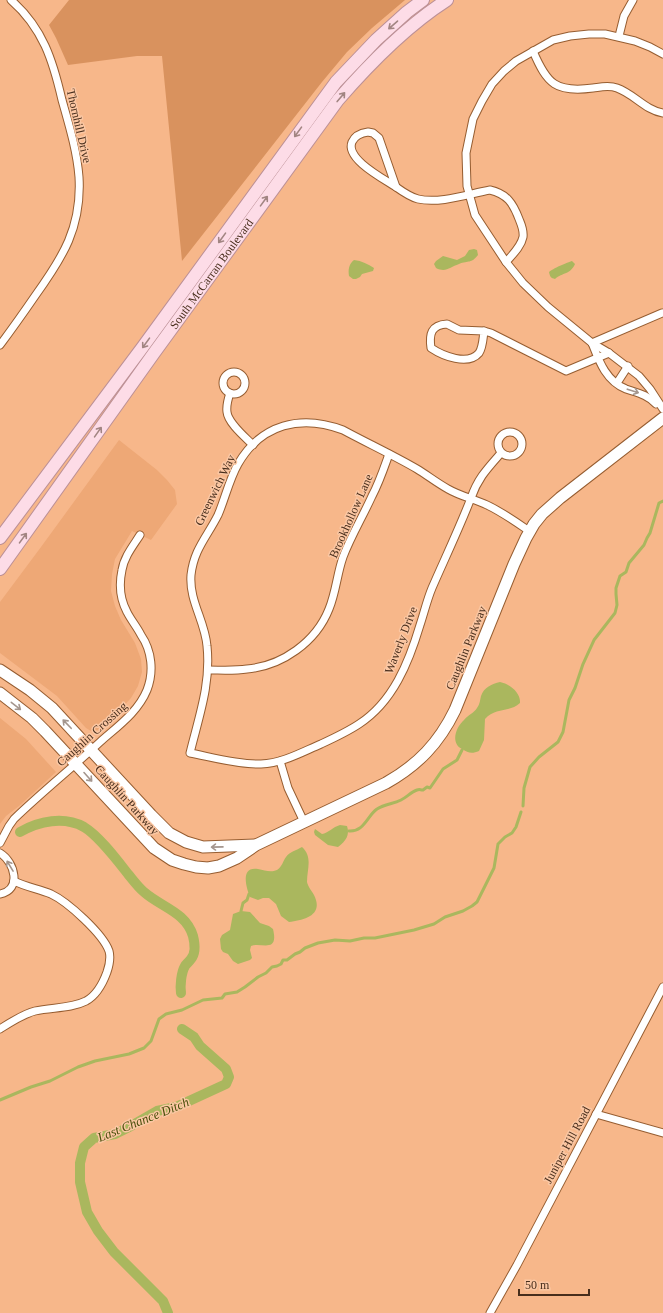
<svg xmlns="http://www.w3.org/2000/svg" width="663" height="1313" viewBox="0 0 663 1313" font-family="Georgia,serif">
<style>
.built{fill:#eea876}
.green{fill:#d9925e}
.water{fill:#aab75e}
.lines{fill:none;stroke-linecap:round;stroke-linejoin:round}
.stream{stroke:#aab75e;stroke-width:3}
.canal{stroke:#aab75e;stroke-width:10}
.street-casing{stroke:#965d31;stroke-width:9}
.secondary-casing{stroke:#965d31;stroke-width:13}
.primary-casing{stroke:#bc9096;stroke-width:14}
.street{stroke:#fff;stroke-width:7}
.secondary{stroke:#fff;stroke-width:11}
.primary{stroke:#fddce7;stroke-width:12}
.oneway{stroke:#a28582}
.oneway2{stroke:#a4968e}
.labels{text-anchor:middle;stroke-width:3;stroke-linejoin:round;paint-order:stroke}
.street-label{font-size:12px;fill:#482e1c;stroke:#fbc7a3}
.water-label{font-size:13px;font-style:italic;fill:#484f0b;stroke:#fbc7a3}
</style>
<rect width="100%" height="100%" fill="#f7b78a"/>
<!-- built -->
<g class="built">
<polygon points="119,440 157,470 167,480 175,490 177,504 151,540 132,531 115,559 112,574 111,591 115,606 121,620 135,643 141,659 142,672 138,686 131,698 119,711 98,730 91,731 86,728 57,696 0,653 0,602 41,547"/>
<polygon points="0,718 26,739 56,772 19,806 6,816 0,824"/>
</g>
<!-- green -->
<polygon class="green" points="69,0 405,0 372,28 347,52 322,82 182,261 162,56 137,56 68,65 56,38 49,25"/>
<!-- water -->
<g class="water">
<path d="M474,249l3,1 1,5c-7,9 -9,5 -19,9 -9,3 -13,9 -23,4l-2,-4 2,-3 7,-5 14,4 8,-4 4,-6z"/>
<path d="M354,260c8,1 14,4 20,8l-1,3 -11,3 -2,3 -4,2h-3l-4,-3c-1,-7 0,-12 5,-16z"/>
<path d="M572,261l3,3c-5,11 -12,8 -20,15 -4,-1 -5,-2 -6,-7 3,-3 19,-10 23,-11z"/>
<path d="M500,682c10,2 21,11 20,21 -11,10 -25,4 -35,16l-1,21 -5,11c-7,3 -11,2 -17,-2 -12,-6 -6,-22 2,-29 4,-5 10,-7 13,-12 3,-4 3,-8 4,-12 3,-9 11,-12 19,-14z"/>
<path d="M340,825l7,1c3,9 -1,15 -9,21l-10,-2 -13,-10 -1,-3 1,-3 7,5c6,-1 11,-7 18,-9z"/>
<path d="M302,847c11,10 5,22 5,35 1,5 5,9 7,13 10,20 -9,25 -25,27l-8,-6 -5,-12 -7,-6h-6l-5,2 -8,-3c-4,-10 -10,-31 8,-28 7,1 12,4 19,1 5,-3 6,-9 9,-13 3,-5 11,-7 16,-10z"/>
<path d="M241,911l9,1 10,11 9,3 4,3c6,25 -12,13 -22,17l-1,4 2,8 -2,2 -12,4 -5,-3 -5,-7 -5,-2 -2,-3 -1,-10 2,-4 8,-5 3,-16z"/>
</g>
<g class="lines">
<!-- stream -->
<g class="stream">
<polyline points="523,806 524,788 530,767 539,757 558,742 563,732 569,700 575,688 583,664 594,640 615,613 617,605 616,594 616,588 620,576 626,572 629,563 644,545 647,538 650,533 659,503 663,501"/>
<path d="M349,831c15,1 18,-15 28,-22 8,-5 16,-5 24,-9 6,-3 10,-8 16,-10 3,-1 3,0 6,0l4,-3 3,1 13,-19 14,-9 5,-10"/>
<polyline points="241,911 243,903 247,900 249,894"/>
<polyline points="0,1100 31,1087 50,1081 78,1067 95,1061 129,1054 144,1048 151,1041 159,1019 166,1014 182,1010 203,1000 222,998 225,994 237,992 245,987 258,977 266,973 272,967 277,966 281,964 283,960 287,960 295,954 300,952 305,948 318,943 335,940 350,941 364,938 375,938 414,930 434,924 445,917 463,911 472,906 477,902 494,868 498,844 505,837 512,833 516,827 521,812"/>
</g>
<!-- canal -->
<g class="canal">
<path d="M20,832c19,-11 44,-16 64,-5 15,9 33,33 44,47 5,6 10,13 16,18 17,15 42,20 49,44 2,8 3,17 -2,23 -2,3 -5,5 -6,7 -4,7 -5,20 -4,27"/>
<polyline points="168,1313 163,1301 114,1252 98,1231 87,1212 80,1182 80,1163 84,1147 94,1138 115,1134 131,1126 157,1111 176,1107 226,1084 229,1077 226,1069 200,1046 194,1037 182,1029"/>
</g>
<defs>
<g id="street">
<polyline points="619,36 624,16 633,0"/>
<path d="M533,51c14,33 23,42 60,37 8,-1 16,-3 24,0 17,6 28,22 46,25"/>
<polyline points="663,54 650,47 635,41 605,34 589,34 570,36 553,40 516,61 504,71 492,84 482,101 473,119 466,153 467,186 475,215 506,262 523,283 548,307 592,343 609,353 639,376 650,389 663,409"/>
<path d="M368,132l5,1 6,5 17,49c-12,-8 -51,-28 -44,-45 3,-7 9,-9 16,-10z"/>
<path d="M396,187c7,5 14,10 22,12 22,5 50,-5 72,-9 17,4 23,13 29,29 2,5 5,11 4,18 -2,10 -11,18 -17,25"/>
<path d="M447,324l12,6 25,1c-1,7 -1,16 -5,22 -11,13 -36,3 -48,-5 -2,-14 0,-23 16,-24z"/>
<polyline points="484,331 491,333 566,371 609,353"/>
<path d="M592,343c7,18 14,38 34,46 12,4 22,6 30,15"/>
<polyline points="592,343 662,313"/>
<path d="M0,345c12,-16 24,-33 35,-49 28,-39 47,-69 44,-119 -2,-26 -10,-52 -17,-77 -9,-39 -19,-72 -51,-100"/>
<circle cx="234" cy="383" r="11"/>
<polyline points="617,383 628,366"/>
<path d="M230,393c-2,6 -4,12 -3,19 1,11 18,25 26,33"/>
<circle cx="510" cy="444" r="12"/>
<path d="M501,453c-14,16 -23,25 -30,45 -12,31 -26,60 -39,90 -5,12 -8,25 -12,37 -11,37 -27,77 -61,99 -12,8 -25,14 -38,20 -19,8 -38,19 -60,20 -21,1 -50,-7 -71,-11 9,-37 21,-69 17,-107 -2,-25 -18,-45 -16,-71 3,-26 16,-38 27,-60 7,-16 11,-35 20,-51 23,-40 63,-50 105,-34 24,13 50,25 74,39 10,6 20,14 31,20 12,7 26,10 39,16 15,7 29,17 42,26"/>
<path d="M208,670c13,0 26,1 39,-1 35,-3 69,-27 82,-60 7,-17 8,-35 14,-52 8,-21 20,-41 29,-61 7,-13 12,-28 17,-42"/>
<polyline points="280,761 288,788 304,822"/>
<path d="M0,843l9,-17 5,-7c28,-27 58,-51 86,-77 18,-16 38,-30 47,-52 7,-18 5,-39 -6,-55 -4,-8 -10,-15 -14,-23 -7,-13 -8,-28 -5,-42 2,-13 11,-24 18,-35"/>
<path d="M0,853c15,9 22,37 0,41"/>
<path d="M0,1029c11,-7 23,-15 35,-18 17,-4 35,-2 51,-10 11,-6 17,-18 21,-29 2,-6 4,-14 2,-21 -6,-17 -41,-49 -58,-57 -12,-5 -25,-7 -37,-13"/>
<polyline points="596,1114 663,1133"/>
<polyline points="490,1313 517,1265 663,987"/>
</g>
<g id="secondary">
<polyline points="0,670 30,690 52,708 151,815 169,833 186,842 203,847 255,845"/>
<path d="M0,693l32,25 13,13 109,117 18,12 12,4 12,3 12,1 11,-2 18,-8 19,-13 130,-62c32,-18 53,-40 69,-73l59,-146 12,-26 8,-14 8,-10 18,-16 103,-80"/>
</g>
<g id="primary">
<polyline points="0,538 142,348 336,82 376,40 407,12 423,0"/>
<path id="s1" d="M0,569l154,-216 184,-253c32,-37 67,-73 109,-100"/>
</g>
</defs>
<!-- street casing -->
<use href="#street" class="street-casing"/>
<!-- secondary casing -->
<use href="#secondary" class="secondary-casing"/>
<!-- primary casing -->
<use href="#primary" class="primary-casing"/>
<!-- street -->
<use href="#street" class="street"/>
<!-- secondary -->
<use href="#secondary" class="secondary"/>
<!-- primary -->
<use href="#primary" class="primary"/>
</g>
<!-- one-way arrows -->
<defs><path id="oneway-shaft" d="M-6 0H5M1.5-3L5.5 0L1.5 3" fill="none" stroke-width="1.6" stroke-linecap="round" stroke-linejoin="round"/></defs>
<g class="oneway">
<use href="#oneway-shaft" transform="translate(393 25) rotate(139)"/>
<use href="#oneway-shaft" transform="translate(341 97) rotate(-50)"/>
<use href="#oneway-shaft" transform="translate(298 132) rotate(126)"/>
<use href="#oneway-shaft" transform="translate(264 201) rotate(-54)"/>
<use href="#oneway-shaft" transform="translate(222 238) rotate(126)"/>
<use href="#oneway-shaft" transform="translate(146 343) rotate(126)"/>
<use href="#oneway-shaft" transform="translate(98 432) rotate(-55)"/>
<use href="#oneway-shaft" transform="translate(23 538) rotate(-54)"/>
</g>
<g class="oneway2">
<use href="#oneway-shaft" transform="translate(633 391) rotate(18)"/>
<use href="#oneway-shaft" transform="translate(16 706) rotate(38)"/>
<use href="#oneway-shaft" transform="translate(67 724) rotate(-134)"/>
<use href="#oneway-shaft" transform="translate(88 777) rotate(48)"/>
<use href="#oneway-shaft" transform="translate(217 847) rotate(179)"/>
<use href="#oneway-shaft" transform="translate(10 866) rotate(-121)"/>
</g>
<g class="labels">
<!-- street labels -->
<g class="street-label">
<text transform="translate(79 126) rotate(77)" y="4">Thornhill Drive</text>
<text dy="4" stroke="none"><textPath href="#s1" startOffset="363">South McCarran Boulevard</textPath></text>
<text transform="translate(215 490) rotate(-64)" y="4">Greenwich Way</text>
<text transform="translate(351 516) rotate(-66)" y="4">Brookhollow Lane</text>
<text transform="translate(401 640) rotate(-69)" y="4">Waverly Drive</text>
<text transform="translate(466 648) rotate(-68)" y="4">Caughlin Parkway</text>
<text transform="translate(92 734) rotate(-42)" y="4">Caughlin Crossing</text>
<text transform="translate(127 800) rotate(48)" y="4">Caughlin Parkway</text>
<text transform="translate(567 1145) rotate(-62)" y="4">Juniper Hill Road</text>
</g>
<!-- water labels -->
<g class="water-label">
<text transform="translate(143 1119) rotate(-22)" y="5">Last Chance Ditch</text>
</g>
</g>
<!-- scale -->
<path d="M519 1289v6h70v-6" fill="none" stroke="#482e1c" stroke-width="2"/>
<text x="525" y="1289" font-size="12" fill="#482e1c" stroke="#fbc7a3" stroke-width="3" paint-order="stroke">50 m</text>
</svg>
